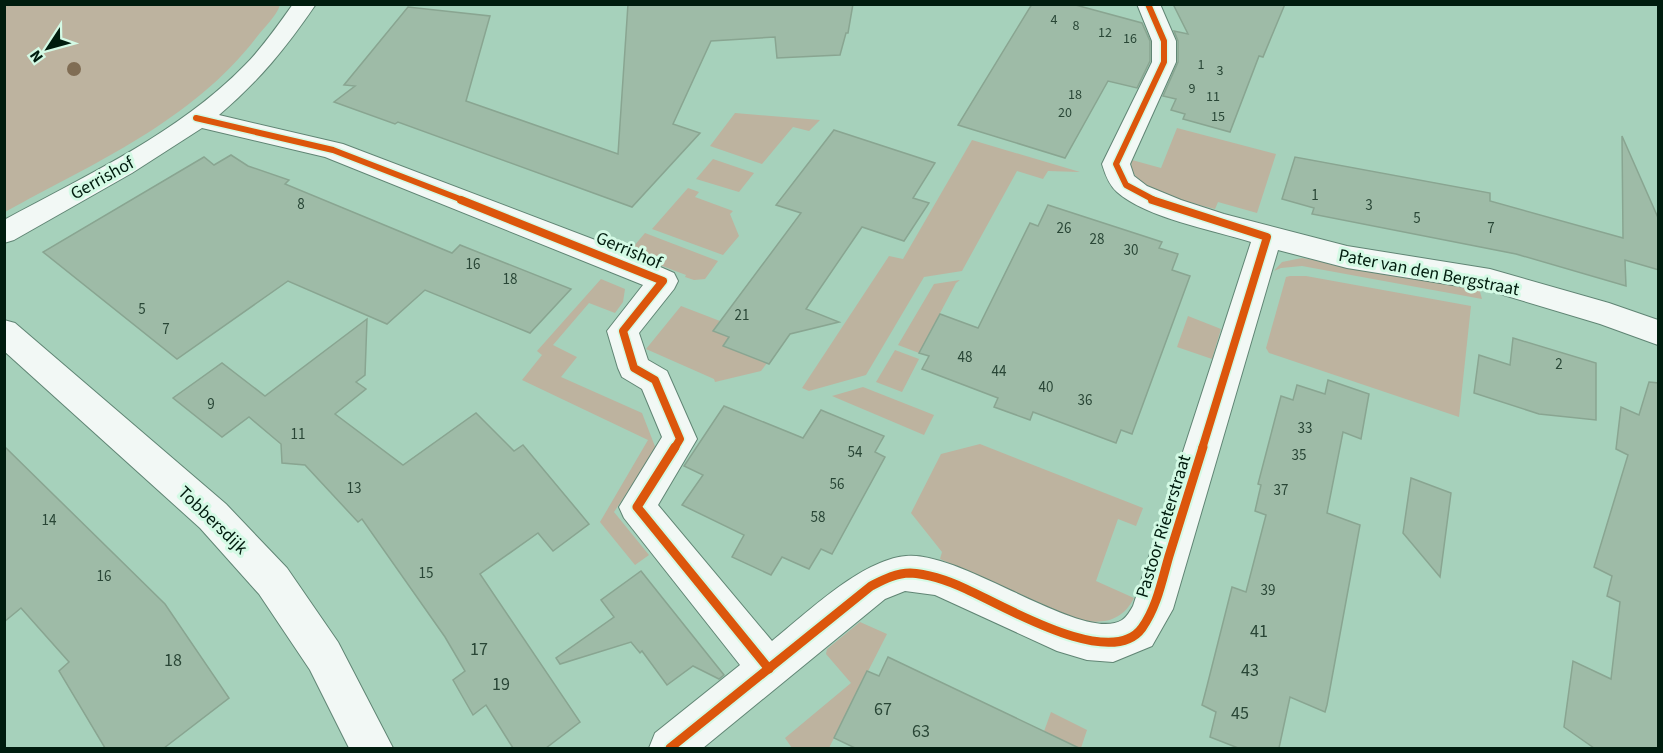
<svg xmlns="http://www.w3.org/2000/svg" width="1663" height="753" viewBox="0 0 1663 753" font-family="'Source Sans 3',sans-serif">
<style>
.green{fill:#bdb39f}
.building{fill:#9ebba7;stroke:#89a591;stroke-width:1.5}
.lines{fill:none;stroke-linecap:round;stroke-linejoin:round}
.street-casing{stroke:#608574;stroke-width:2}
.street{fill:#f2f8f5;fill-rule:evenodd}
.cycleway-far2-casing{stroke:#d4fae5;stroke-width:9}
.cycleway-far1-casing{stroke:#d4fae5;stroke-width:11}
.cycleway-casing{stroke:#d4fae5;stroke-width:13}
.cycleway-far2{stroke:#dc560c;stroke-width:6}
.cycleway-far1{stroke:#dc560c;stroke-width:8}
.cycleway{stroke:#dc560c;stroke-width:9}
.tree{fill:#806d54}
.labels{text-anchor:middle;stroke-width:6;stroke-linejoin:round;paint-order:stroke}
.far-number-label{font-size:14px;fill:#294636}
.number-label{font-size:15px;fill:#294636}
.street-label{font-size:18px;fill:#001c0e;stroke:#d4fae5}
.near-number-label{font-size:18px;fill:#294636}
</style>
<rect width="100%" height="100%" fill="#a6d1bb"/>
<!-- green -->
<g class="green">
<path d="M5,4h275v1c-4,12 -16,22 -24,33 -64,83 -162,125 -251,174z"/>
<polygon points="735,113 820,120 809,131 793,127 762,164 710,146"/>
<path d="M1177,128l99,26 -19,59 -39,-11 -3,7c-21,-6 -91,-19 -83,-49l29,8z"/>
<polygon points="972,140 1080,172 1048,171 1043,179 1017,171 962,271 924,277 866,375 809,391 802,388 889,256 903,259"/>
<polygon points="713,159 754,173 739,192 696,179"/>
<polygon points="688,188 699,192 695,197 733,211 730,214 739,236 723,255 652,229"/>
<polygon points="645,233 718,261 705,279 694,280 685,277 686,275 628,253"/>
<polygon points="1302,258 1479,288 1482,299 1302,266 1281,268 1274,271 1282,262"/>
<polygon points="1290,276 1306,276 1471,306 1459,417 1269,353 1266,348 1286,277"/>
<polygon points="601,279 625,289 623,302 615,313 589,303 553,345 577,357 561,377 642,413 656,449 614,512 649,555 635,565 600,522 648,440 522,380 542,355 537,351"/>
<polygon points="960,280 956,283 919,353 898,345 934,284"/>
<polygon points="681,306 720,321 713,331 729,337 724,346 767,363 761,371 715,382 714,379 646,349"/>
<polygon points="1188,316 1221,329 1212,359 1177,347"/>
<polygon points="895,350 919,359 902,392 876,382"/>
<polygon points="863,387 934,415 924,435 832,396"/>
<path d="M980,444l163,64 -7,18 -18,-7 -22,62 38,17c-12,24 -33,27 -58,21l-136,-60 2,-7 -31,-39 30,-59z"/>
<polygon points="860,622 887,634 834,738 829,748 792,748 785,738 851,683 826,654 827,649"/>
<polygon points="1051,712 1087,730 1081,748 1038,748"/>
</g>
<!-- building -->
<g class="building">
<polygon points="628,4 853,4 848,33 846,33 840,55 777,58 775,37 711,41 673,124 700,133 632,207 398,122 395,124 334,102 355,86 344,85 408,7 490,16 466,101 618,154"/>
<polygon points="1032,4 1072,4 1142,23 1150,41 1150,61 1137,88 1108,81 1065,158 958,125"/>
<polygon points="1173,4 1285,4 1263,57 1259,56 1230,132 1183,119 1185,114 1171,110 1176,99 1163,96 1178,62 1178,41 1174,31 1188,34"/>
<polygon points="834,130 935,163 913,198 929,203 904,241 862,227 806,309 839,322 790,334 769,364 723,346 729,337 713,331 801,213 776,205"/>
<polygon points="1622,136 1659,220 1659,270 1625,260 1626,286 1516,254 1312,214 1314,208 1282,199 1295,157 1490,193 1490,201 1623,238"/>
<polygon points="231,155 248,166 289,180 285,184 452,253 460,245 571,289 530,333 425,290 387,324 288,281 177,359 43,252 204,157 214,165"/>
<polygon points="1048,205 1162,242 1159,248 1178,254 1172,270 1190,276 1132,434 1121,430 1116,443 1033,412 1030,420 994,407 998,398 922,369 929,356 919,353 940,314 978,328 1030,223 1038,226"/>
<polygon points="367,319 365,375 356,382 366,389 335,414 403,465 476,413 514,451 523,445 589,524 553,551 538,533 480,574 580,722 546,748 513,748 486,705 473,715 453,680 465,671 445,637 362,519 358,522 305,465 282,463 281,444 249,417 222,437 173,398 222,363 265,396"/>
<polygon points="1513,338 1596,363 1596,420 1539,414 1474,393 1479,355 1510,365"/>
<polygon points="1328,380 1369,394 1361,439 1343,432 1327,513 1360,525 1327,705 1325,712 1290,697 1279,748 1238,748 1210,737 1216,712 1202,705 1207,686 1232,587 1246,592 1266,515 1255,511 1261,485 1258,484 1281,396 1293,400 1297,385 1325,394"/>
<polygon points="1649,382 1659,383 1659,748 1594,748 1564,727 1573,661 1611,679 1620,602 1607,596 1612,576 1594,567 1628,455 1616,449 1621,407 1639,415"/>
<polygon points="724,406 803,438 821,410 884,436 875,452 885,457 832,554 821,549 809,569 782,557 771,575 732,557 744,535 682,505 703,475 684,466"/>
<polygon points="4,446 165,604 229,698 164,748 105,748 59,671 69,662 21,608 4,622"/>
<polygon points="1411,478 1451,493 1440,577 1403,533"/>
<polygon points="641,571 724,675 719,679 693,666 667,685 642,651 640,653 631,642 560,664 556,658 614,617 601,600"/>
<polygon points="888,657 1079,748 855,748 834,738 867,671 879,676"/>
</g>
<g class="lines">
<defs>
<g id="street">
<path d="M293,4h23c-30,44 -57,77 -97,111l124,29 281,107 50,22 4,8 -4,8 -35,44 9,27 19,11 30,68 -39,66 114,136c35,-28 89,-81 134,-85 55,-6 177,88 216,64 5,-3 8,-9 11,-14l118,-364c-38,-12 -105,-24 -134,-50 -8,-7 -12,-18 -15,-28l50,-102v-21l-15,-37h23l16,37v21l-46,102 4,12 13,10 34,14 43,14 123,32 143,23 119,34 49,17v25l-58,-21 -110,-33 -143,-23 -69,-18 -105,359 -21,37 -39,16 -26,-2 -30,-9 -122,-56 -30,-4 -20,8 -182,149h-54l6,-15 85,-68 -116,-147 -5,-11 43,-70 -20,-48 -20,-12 -4,-9 -11,-37 36,-46 -318,-128 -123,-29 -70,45 -118,67 -10,3v-23c83,-45 175,-87 241,-155 18,-18 33,-40 48,-61z"/>
<polygon points="4,320 15,323 226,504 287,568 338,642 393,748 349,748 310,670 259,594 200,528 4,351"/>
</g>
</defs>
<!-- street casing -->
<use href="#street" class="street-casing"/>
<!-- street -->
<use href="#street" class="street"/>
<defs>
<g id="cycleway-far2">
<polyline points="1148,4 1164,41 1164,62 1116,164 1126,185 1156,201"/>
<polyline points="196,118 333,150 465,201"/>
</g>
<g id="cycleway-far1">
<polyline points="461,200 663,281 623,331 634,368 655,380 680,439 674,449"/>
<polyline points="1152,200 1267,237 1202,449"/>
</g>
<g id="cycleway">
<polyline points="675,447 637,507 769,669"/>
<path d="M670,748l201,-162c12,-6 25,-13 39,-13 19,1 39,8 56,16 36,16 145,82 176,39 15,-21 20,-48 27,-72 11,-36 23,-73 34,-109"/>
</g>
</defs>
<!-- cycleway-far2 casing -->
<use href="#cycleway-far2" class="cycleway-far2-casing"/>
<!-- cycleway-far1 casing -->
<use href="#cycleway-far1" class="cycleway-far1-casing"/>
<!-- cycleway casing -->
<use href="#cycleway" class="cycleway-casing"/>
<!-- cycleway-far2 -->
<use href="#cycleway-far2" class="cycleway-far2"/>
<!-- cycleway-far1 -->
<use href="#cycleway-far1" class="cycleway-far1"/>
<!-- cycleway -->
<use href="#cycleway" class="cycleway"/>
</g>
<!-- trees -->
<circle class="tree" cx="74" cy="69" r="7"/>
<g class="labels">
<!-- far-number labels -->
<g class="far-number-label">
<text x="1054" y="24">4</text>
<text x="1076" y="30">8</text>
<text x="1105" y="37">12</text>
<text x="1130" y="43">16</text>
<text x="1201" y="69">1</text>
<text x="1220" y="75">3</text>
<text x="1192" y="93">9</text>
<text x="1075" y="99">18</text>
<text x="1213" y="101">11</text>
<text x="1065" y="117">20</text>
<text x="1218" y="121">15</text>
</g>
<!-- number labels -->
<g class="number-label">
<text x="1315" y="200">1</text>
<text x="301" y="209">8</text>
<text x="1369" y="210">3</text>
<text x="1417" y="223">5</text>
<text x="1064" y="233">26</text>
<text x="1491" y="233">7</text>
<text x="1097" y="244">28</text>
<text x="1131" y="255">30</text>
<text x="473" y="269">16</text>
<text x="510" y="284">18</text>
<text x="142" y="314">5</text>
<text x="742" y="320">21</text>
<text x="166" y="334">7</text>
<text x="965" y="362">48</text>
<text x="1559" y="369">2</text>
<text x="999" y="376">44</text>
<text x="1046" y="392">40</text>
<text x="1085" y="405">36</text>
<text x="211" y="409">9</text>
<text x="1305" y="433">33</text>
<text x="298" y="439">11</text>
<text x="855" y="457">54</text>
<text x="1299" y="460">35</text>
<text x="837" y="489">56</text>
<text x="354" y="493">13</text>
<text x="1281" y="495">37</text>
<text x="818" y="522">58</text>
<text x="49" y="525">14</text>
<text x="426" y="578">15</text>
<text x="104" y="581">16</text>
<text x="1268" y="595">39</text>
</g>
<!-- street labels -->
<g class="street-label">
<text transform="translate(102 178) rotate(-29)" y="6">Gerrishof</text>
<text transform="translate(629 250) rotate(23)" y="6">Gerrishof</text>
<text transform="translate(1429 272) rotate(11)" y="6">Pater van den Bergstraat</text>
<text transform="translate(213 520) rotate(44)" y="6">Tobbersdijk</text>
<text transform="translate(1163 526) rotate(-73)" y="6">Pastoor Rieterstraat</text>
</g>
<!-- near-number labels -->
<g class="near-number-label">
<text x="1259" y="637">41</text>
<text x="479" y="655">17</text>
<text x="173" y="666">18</text>
<text x="1250" y="676">43</text>
<text x="501" y="690">19</text>
<text x="883" y="715">67</text>
<text x="1240" y="719">45</text>
<text x="921" y="737">63</text>
</g>
</g>
<!-- border -->
<rect width="1663" height="753" fill="none" stroke="#001c0e" stroke-width="12"/>
<!-- north arrow -->
<g transform="translate(48 48) rotate(234)" stroke="#d4fae5" stroke-width="4.5" paint-order="stroke">
<path d="M0-4.5L10 22L0 15L-10 22Z" fill="#001c0e"/>
<text y="-9" font-size="16" font-weight="bold" text-anchor="middle" fill="#001c0e">N</text>
</g>
</svg>
